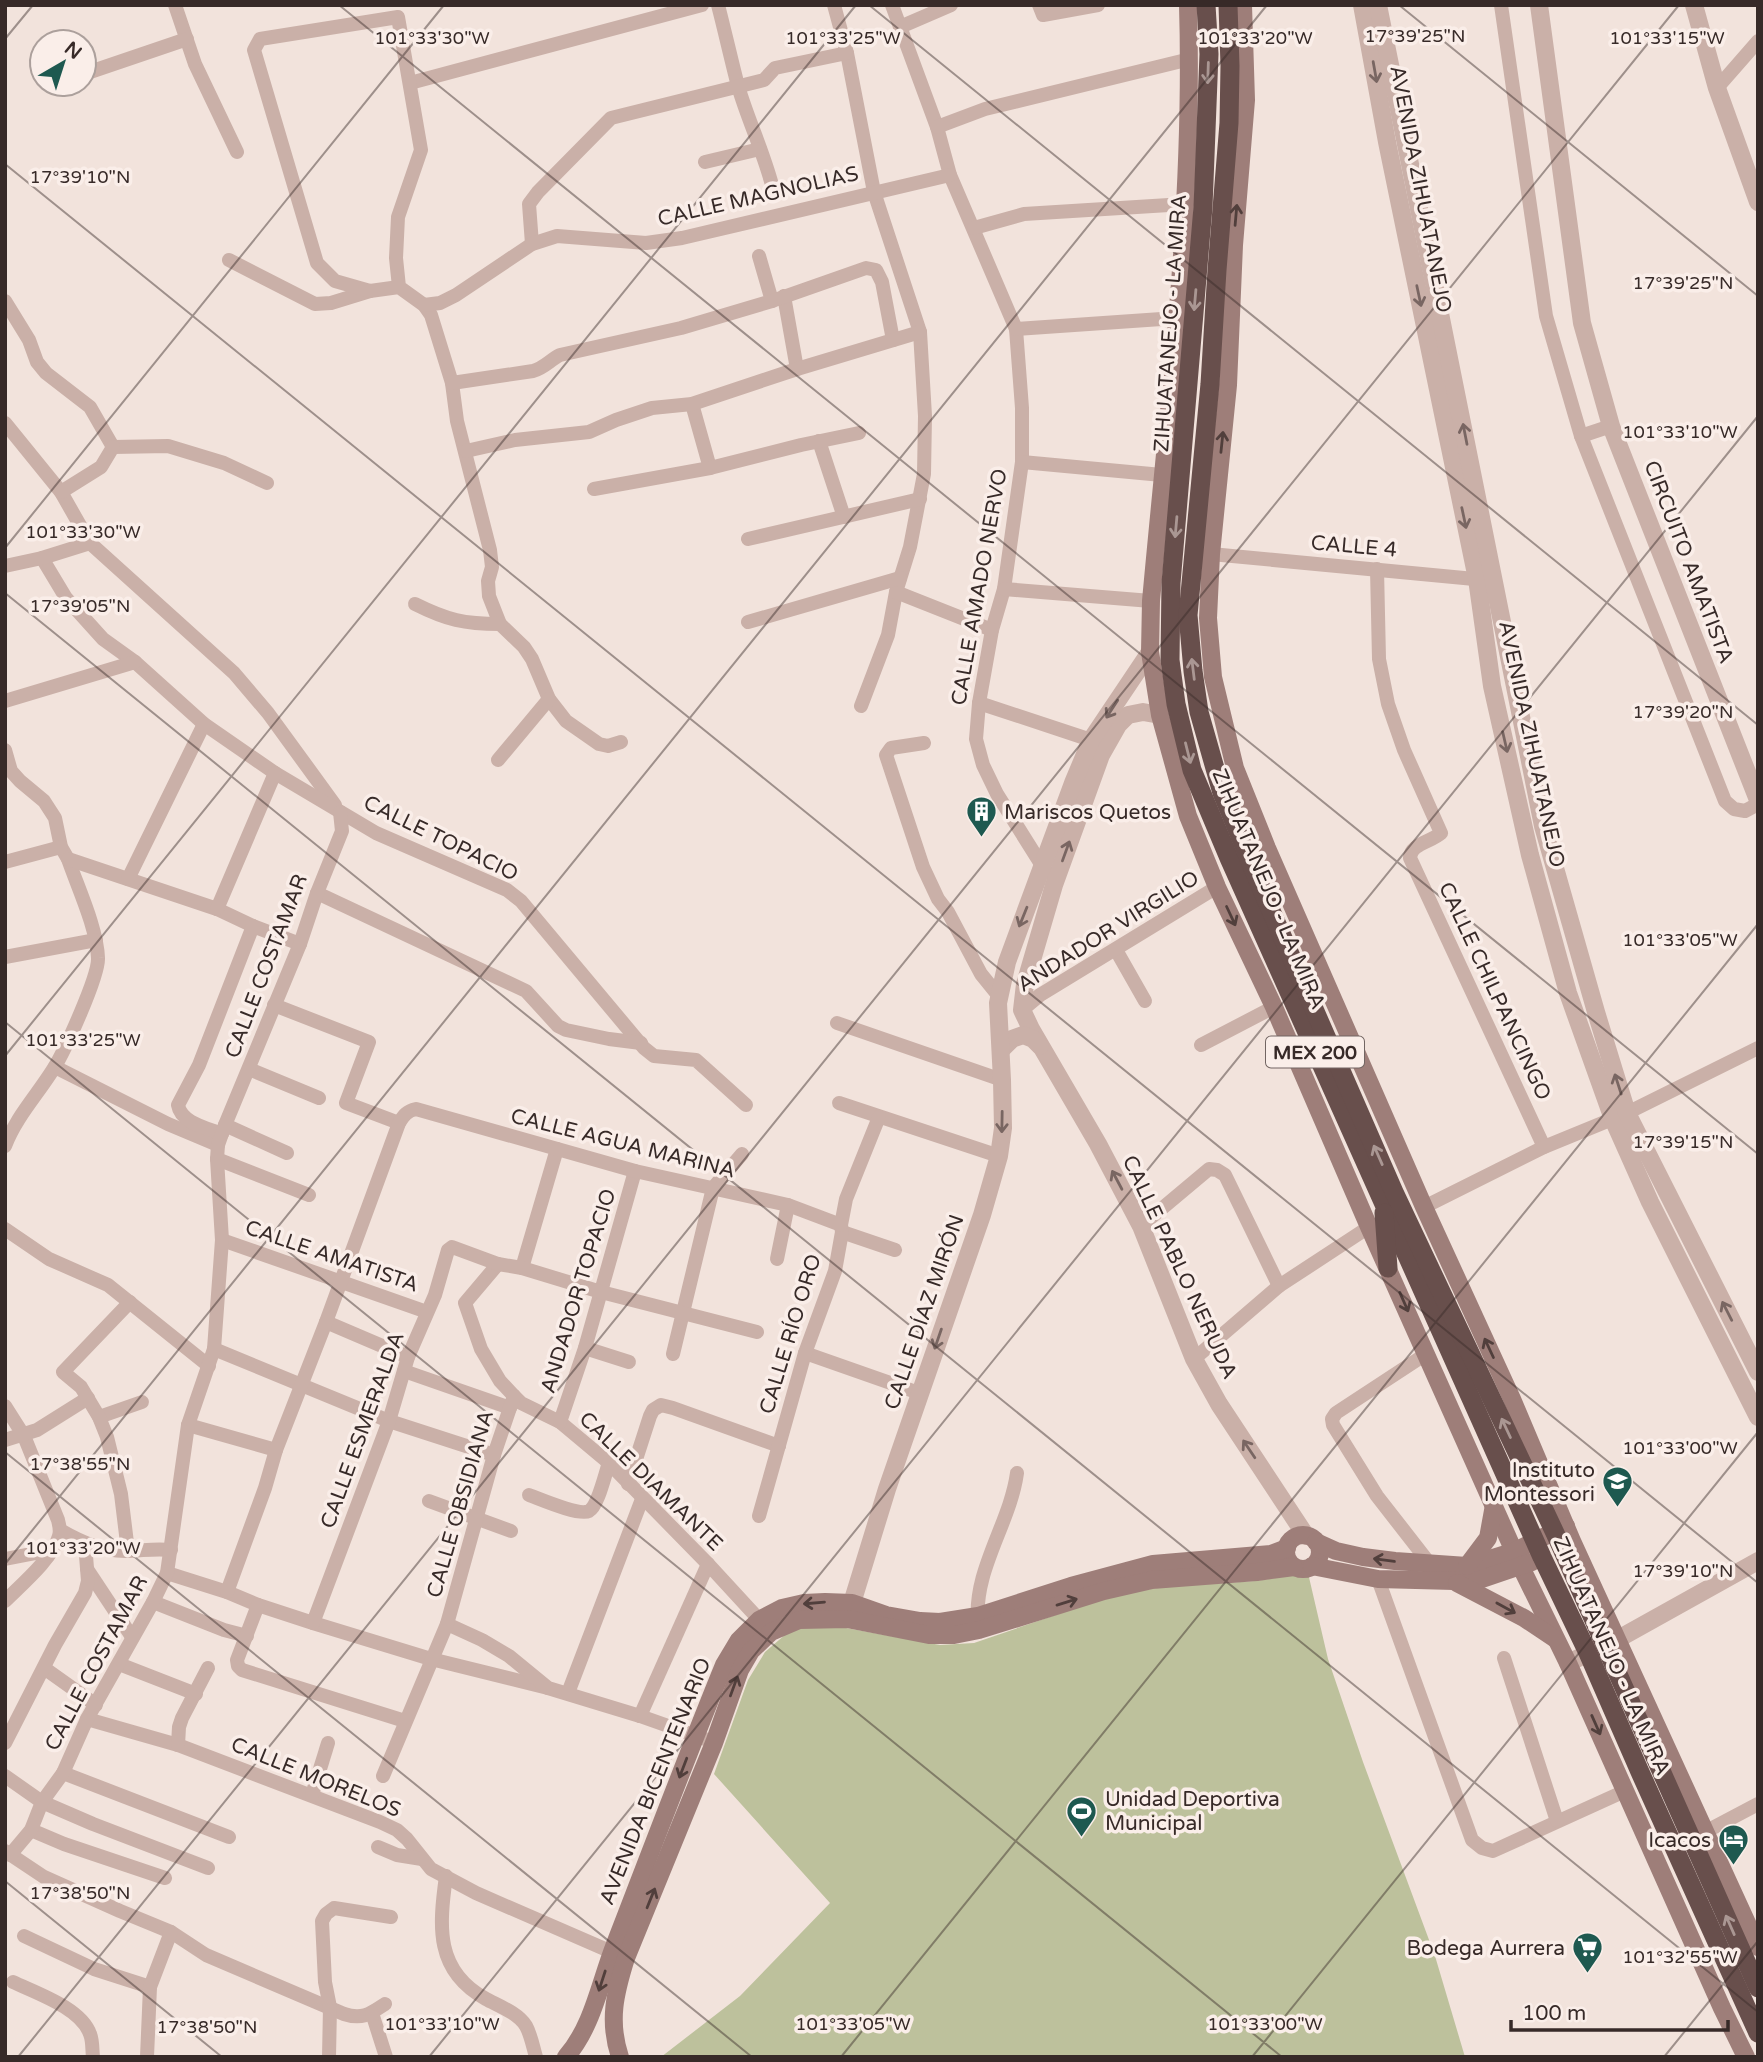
<svg xmlns="http://www.w3.org/2000/svg" width="1763" height="2062" viewBox="0 0 1763 2062" font-family="'Varela Round',sans-serif">
<style>
.green{fill:#bdc19c}
.lines{fill:none;stroke-linecap:round;stroke-linejoin:round}
.minor{stroke:#cab0a8;stroke-width:14}
.tertiary{stroke:#cab0a8;stroke-width:18}
.secondary{stroke:#9e7e79;stroke-width:18}
.trunk{stroke:#684f4c;stroke-width:19}
.oneway{stroke:#796662}
.oneway2{stroke:#aa9793}
.oneway3{stroke:#513f3c}
.ticks{fill:none;stroke:#372a28;stroke-width:2;stroke-opacity:0.45}
.labels{text-anchor:middle;stroke-width:7;stroke-linejoin:round;paint-order:stroke}
.shield{fill:#faeee9;stroke:#726562;stroke-width:2}
.shield-label{font-size:19px;font-weight:bold;fill:#372a28}
.street-label{font-size:21px;fill:#372a28;stroke:#faeee9}
.poi-label{font-size:21px;fill:#372a28;stroke:#faeee9;text-anchor:end}
.ticks-label{font-size:18px;text-anchor:middle;fill:#372a28;stroke:#faeee9;stroke-width:7;stroke-linejoin:round;paint-order:stroke}
</style>
<rect width="100%" height="100%" fill="#f2e3dc"/>
<!-- green -->
<polygon class="green" points="1308,1573 1328,1659 1363,1762 1435,1956 1465,2057 661,2057 740,1996 830,1903 714,1774 748,1680 765,1652 786,1634 802,1627 835,1626 940,1645 974,1643 1114,1595 1163,1587 1255,1581"/>
<g class="lines">
<!-- minor -->
<g class="minor">
<polyline points="175,5 195,64 237,152"/>
<path d="M718,5c7,27 13,54 20,81 10,34 25,65 34,99"/>
<polyline points="834,5 847,53 874,192 920,332 925,416 924,474 910,547 896,592 888,635 861,706"/>
<polyline points="892,5 937,127 950,175 1016,329 1022,408 1022,462 1004,589 992,630 979,703 976,739 983,765 997,794 1046,872"/>
<polyline points="1039,5 1043,15 1098,5"/>
<polyline points="1501,5 1546,316 1581,436 1725,801 1734,809 1745,811 1758,804"/>
<polyline points="900,27 951,5"/>
<polyline points="84,74 187,39"/>
<polyline points="410,83 702,5"/>
<polyline points="1717,88 1758,41"/>
<polyline points="937,127 985,109 1190,59"/>
<polyline points="705,162 760,149"/>
<polyline points="974,228 1024,214 1185,204"/>
<polyline points="532,244 529,204 538,192 611,118 764,80 775,68 847,53"/>
<polyline points="759,256 772,301"/>
<polyline points="229,260 315,304 331,303 370,291"/>
<polyline points="399,287 370,291 335,281 317,263 254,50 260,39 398,17 421,150 398,217 396,258 399,287 424,305 431,315 452,383 457,421 490,550 492,567 488,581 489,596 500,624 524,647 532,659 549,699 566,721 599,744 608,746 621,742"/>
<polyline points="784,296 797,369"/>
<polyline points="5,301 29,340 37,362 46,373 90,407 113,447"/>
<polyline points="424,305 440,303 456,295 532,244 557,236 646,243 682,238 950,175"/>
<polyline points="1016,329 1176,318"/>
<path d="M452,383l81,-12c11,-3 17,-11 27,-16l121,-27 91,-27 94,-33 10,2 6,12 11,58"/>
<polyline points="692,404 710,468"/>
<polyline points="5,423 61,492 90,543 234,673 268,713 335,805"/>
<polyline points="1581,436 1611,426"/>
<polyline points="819,441 844,517"/>
<polyline points="113,447 168,446 224,463 267,483"/>
<polyline points="466,451 515,440 589,432 616,420 652,408 692,404 797,369 920,332"/>
<polyline points="1022,462 1162,475"/>
<polyline points="594,489 710,468 801,445 859,433"/>
<polyline points="61,492 101,467 113,447"/>
<polyline points="748,539 920,499"/>
<polyline points="1211,554 1485,580"/>
<polyline points="42,558 66,598 103,639 135,662 204,724 275,773 376,833 507,890 521,901 644,1048 654,1056 696,1060 746,1105"/>
<polyline points="5,566 42,558 90,543"/>
<path d="M1377,569l2,90 9,45 16,46 37,83c-10,9 -31,11 -31,25l134,289"/>
<polyline points="1004,589 1151,601"/>
<polyline points="896,592 992,630"/>
<path d="M415,604c32,16 49,20 85,20"/>
<polyline points="748,622 900,578"/>
<polyline points="5,701 135,662"/>
<polyline points="979,703 1091,740"/>
<polyline points="924,743 891,748 886,755 923,867 938,899 948,912 981,974 998,995"/>
<path d="M5,750l6,21 9,10 24,20 11,17 6,29 7,12c10,29 29,69 30,99 1,18 -33,92 -44,110 -16,26 -38,49 -49,78"/>
<polyline points="498,760 549,699"/>
<polyline points="68,859 217,909 253,926 300,944"/>
<polyline points="5,862 61,847"/>
<polyline points="128,879 204,724"/>
<polyline points="317,893 526,991 558,1026 566,1030 609,1039 641,1043"/>
<polyline points="217,909 275,773"/>
<polyline points="1116,950 1145,1001"/>
<polyline points="5,957 96,940"/>
<polyline points="274,1005 369,1042 346,1103 399,1123"/>
<polyline points="1022,1010 1040,995 1217,887"/>
<polyline points="837,1023 1002,1080"/>
<polyline points="1201,1045 1274,1007"/>
<polyline points="55,1067 168,1124 218,1145"/>
<polyline points="249,1069 319,1098"/>
<polyline points="839,1103 999,1156"/>
<polyline points="225,1125 287,1153"/>
<path d="M222,1134c-15,-6 -41,-11 -44,-29l21,-40 54,-139"/>
<polyline points="217,1159 309,1195"/>
<polyline points="1424,1207 1544,1147 1627,1113 1758,1048"/>
<polyline points="1141,1226 1209,1169 1217,1170 1225,1175 1279,1286"/>
<polyline points="5,1229 49,1259 108,1285 209,1366"/>
<polyline points="842,1232 895,1250"/>
<polyline points="222,1240 427,1312"/>
<polyline points="777,1259 788,1205"/>
<polyline points="498,1264 465,1303 481,1349 500,1381 514,1396 521,1403 560,1422 609,1463 708,1564 765,1626"/>
<polyline points="522,1268 557,1149"/>
<polyline points="326,1322 408,1357"/>
<polyline points="585,1348 629,1362"/>
<polyline points="214,1349 389,1421 494,1455"/>
<polyline points="805,1353 919,1393"/>
<polyline points="673,1354 713,1188 742,1154"/>
<polyline points="1426,1354 1336,1413 1332,1419 1333,1425 1377,1496 1430,1564"/>
<polyline points="1194,1359 1279,1286 1369,1227"/>
<polyline points="404,1371 510,1408"/>
<path d="M5,1406l19,30 34,84c1,5 3,10 1,16 -6,22 -38,49 -54,65"/>
<polyline points="99,1417 142,1402"/>
<polyline points="560,1422 585,1348 635,1171"/>
<polyline points="188,1425 276,1450"/>
<polyline points="5,1440 37,1430 88,1398"/>
<polyline points="628,1484 650,1416 653,1410 661,1405 673,1408 779,1446"/>
<path d="M529,1495c11,4 50,21 60,16 9,-5 16,-37 20,-48"/>
<polyline points="429,1501 511,1531"/>
<polyline points="759,1516 805,1353 835,1271 842,1232 841,1225 846,1199 879,1117"/>
<path d="M60,1530c21,12 41,21 65,21 16,0 30,-3 46,-1"/>
<polyline points="128,1551 121,1494 107,1437 99,1417 81,1387 63,1372 130,1302"/>
<polyline points="5,1559 36,1553 48,1556"/>
<polyline points="87,1569 132,1637"/>
<polyline points="167,1573 227,1592 258,1605 313,1623 431,1659 548,1688"/>
<polyline points="1378,1579 1472,1840 1482,1848 1493,1851 1625,1791"/>
<path d="M227,1592l38,-104 11,-38 50,-128 73,-199c5,-8 8,-12 17,-14l219,62 153,34 53,20"/>
<polyline points="153,1602 224,1630 247,1636"/>
<polyline points="258,1605 237,1660 238,1666 242,1670 405,1721"/>
<polyline points="313,1623 389,1421 408,1357 435,1295 448,1250 452,1247 498,1264 522,1268 601,1292 757,1332"/>
<path d="M978,1623c-5,-53 32,-99 39,-150"/>
<polyline points="447,1624 482,1640 509,1656 548,1688 640,1716 705,1739"/>
<polyline points="1504,1658 1557,1821"/>
<polyline points="119,1664 196,1694"/>
<polyline points="44,1668 96,1705"/>
<polyline points="568,1693 642,1499"/>
<polyline points="640,1716 708,1564"/>
<polyline points="87,1719 178,1745 380,1822 397,1830 407,1839 431,1869 476,1893 621,1956"/>
<polyline points="5,1743 55,1645 85,1593 88,1581 85,1543"/>
<polyline points="178,1745 179,1727 182,1718 208,1668"/>
<polyline points="63,1773 229,1837"/>
<polyline points="5,1776 42,1802 93,1824 208,1868"/>
<polyline points="383,1776 447,1624 494,1455 514,1396"/>
<polyline points="312,1795 328,1743"/>
<polyline points="31,1830 64,1844 165,1878"/>
<polyline points="1705,1832 1758,1804"/>
<polyline points="378,1847 397,1855 422,1859"/>
<path d="M5,1851l39,26 76,34 51,21 35,23 138,59c18,6 26,0 41,-10"/>
<polyline points="10,1855 31,1830 42,1802 63,1773 87,1719 153,1602 167,1573 188,1425 214,1349 222,1240 217,1159 218,1145 225,1125 300,944 317,893 342,831 340,812"/>
<path d="M446,1876c-7,51 -11,95 40,123 13,7 32,14 40,27 5,9 7,21 10,31"/>
<polyline points="24,1936 94,1969 150,1987"/>
<path d="M13,1982c23,11 68,26 77,52 3,7 2,16 3,23"/>
<polyline points="372,2013 386,2057"/>
<polyline points="147,2057 150,1987 171,1932"/>
<polyline points="329,2057 330,2007 325,1982 322,1921 326,1914 334,1908 391,1917"/>
</g>
<!-- tertiary -->
<g class="tertiary">
<polyline points="1362,5 1387,142 1477,579 1492,686 1530,855 1568,993 1613,1119 1650,1202 1758,1417"/>
<polyline points="1378,5 1543,826 1596,1012 1627,1113 1758,1372"/>
<polyline points="1539,5 1582,323 1611,426 1758,800"/>
<polyline points="1694,5 1717,88 1758,202"/>
<polyline points="1160,715 1143,712 1128,715 1118,725 1101,755 1054,885 1025,984 1022,1010 1031,1029 1098,1144 1141,1226 1194,1359 1219,1404 1306,1536"/>
<polyline points="1001,1050 1012,1039 1023,1035 1033,1039 1040,1046"/>
<polyline points="852,1603 887,1489 982,1215 999,1156 1003,1128 1002,1080 998,1003 1007,962 1073,783 1091,740 1150,652"/>
<polyline points="1568,1663 1618,1639 1758,1561"/>
</g>
<!-- secondary -->
<g class="secondary">
<path d="M1188,5c6,199 -19,398 -37,596l-1,51 10,63 28,101 29,71 57,120 95,220 152,340 47,96 154,345 24,49"/>
<polyline points="1243,5 1246,100 1234,245 1228,385 1211,554 1208,618 1213,677 1235,768 1267,848 1424,1207 1512,1399 1572,1541 1758,1947"/>
<circle cx="1303" cy="1552" r="17"/>
<polyline points="1316,1542 1336,1551 1363,1557 1395,1561 1467,1566 1515,1551 1566,1526"/>
<polyline points="1312,1566 1378,1579 1454,1581 1479,1580 1532,1562"/>
<polyline points="1467,1566 1488,1538 1494,1505"/>
<polyline points="1457,1583 1524,1618 1554,1638"/>
<path d="M566,2057c27,-31 34,-75 49,-113 36,-93 71,-186 109,-279l15,-25 20,-20 23,-12 22,-5 21,-1 27,1 34,12 34,6 20,1 38,-6 93,-30 82,-22 118,-10 16,-6"/>
<path d="M620,2057c-12,-36 -5,-64 6,-99l88,-215 26,-73 11,-19 20,-19 28,-12 48,-1 82,16h25l25,-5 125,-39 48,-11 105,-8 37,-5"/>
</g>
<!-- trunk -->
<g class="trunk">
<polyline points="1206,5 1209,54 1203,207 1171,583 1170,660 1176,704 1192,770 1229,858 1542,1557 1588,1653 1640,1772 1758,2033"/>
<polyline points="1228,5 1230,66 1229,123 1217,270 1210,384 1188,615 1193,671 1199,712 1222,793 1262,890 1394,1192 1555,1533 1758,1988"/>
<polyline points="1384,1213 1388,1268"/>
</g>
</g>
<!-- one-way arrows -->
<defs><path id="oneway-shaft" d="M-6 0H5M1.5-3L5.5 0L1.5 3" fill="none" stroke-width="1.6" stroke-linecap="round" stroke-linejoin="round" transform="scale(1.75)"/></defs>
<g class="oneway">
<use href="#oneway-shaft" transform="translate(1375 72) rotate(80)"/>
<use href="#oneway-shaft" transform="translate(1419 296) rotate(78)"/>
<use href="#oneway-shaft" transform="translate(1465 434) rotate(-101)"/>
<use href="#oneway-shaft" transform="translate(1464 518) rotate(78)"/>
<use href="#oneway-shaft" transform="translate(1112 709) rotate(123)"/>
<use href="#oneway-shaft" transform="translate(1505 742) rotate(77)"/>
<use href="#oneway-shaft" transform="translate(1066 851) rotate(-70)"/>
<use href="#oneway-shaft" transform="translate(1023 917) rotate(112)"/>
<use href="#oneway-shaft" transform="translate(1618 1084) rotate(-108)"/>
<use href="#oneway-shaft" transform="translate(1002 1122) rotate(91)"/>
<use href="#oneway-shaft" transform="translate(1117 1180) rotate(-118)"/>
<use href="#oneway-shaft" transform="translate(1727 1311) rotate(-117)"/>
<use href="#oneway-shaft" transform="translate(938 1339) rotate(109)"/>
<use href="#oneway-shaft" transform="translate(1249 1449) rotate(-124)"/>
</g>
<g class="oneway2">
<use href="#oneway-shaft" transform="translate(1208 73) rotate(92)"/>
<use href="#oneway-shaft" transform="translate(1195 300) rotate(95)"/>
<use href="#oneway-shaft" transform="translate(1176 527) rotate(95)"/>
<use href="#oneway-shaft" transform="translate(1193 669) rotate(-97)"/>
<use href="#oneway-shaft" transform="translate(1188 753) rotate(76)"/>
<use href="#oneway-shaft" transform="translate(1378 1155) rotate(-114)"/>
<use href="#oneway-shaft" transform="translate(1506 1428) rotate(-115)"/>
<use href="#oneway-shaft" transform="translate(1730 1925) rotate(-114)"/>
</g>
<g class="oneway3">
<use href="#oneway-shaft" transform="translate(1236 215) rotate(-85)"/>
<use href="#oneway-shaft" transform="translate(1222 442) rotate(-84)"/>
<use href="#oneway-shaft" transform="translate(1231 916) rotate(65)"/>
<use href="#oneway-shaft" transform="translate(1404 1302) rotate(66)"/>
<use href="#oneway-shaft" transform="translate(1489 1348) rotate(-115)"/>
<use href="#oneway-shaft" transform="translate(1384 1560) rotate(-172)"/>
<use href="#oneway-shaft" transform="translate(1067 1602) rotate(-17)"/>
<use href="#oneway-shaft" transform="translate(814 1603) rotate(175)"/>
<use href="#oneway-shaft" transform="translate(1506 1608) rotate(29)"/>
<use href="#oneway-shaft" transform="translate(734 1686) rotate(-70)"/>
<use href="#oneway-shaft" transform="translate(1596 1725) rotate(66)"/>
<use href="#oneway-shaft" transform="translate(683 1768) rotate(111)"/>
<use href="#oneway-shaft" transform="translate(651 1898) rotate(-68)"/>
<use href="#oneway-shaft" transform="translate(602 1981) rotate(108)"/>
</g>
<!-- ticks -->
<path class="ticks" d="M339,5l1419,1149M869,5l889,720M1399,5l359,291M5,39l28,-34M5,164l1753,1419M5,548l439,-543M5,593l1753,1419M5,1022l1277,1035M5,1056l851,-1051M5,1452l747,605M5,1564l1262,-1559M5,1881l217,176M18,2057l1661,-2052M429,2057l1329,-1641M841,2057l917,-1133M1252,2057l506,-625M1664,2057l94,-116"/>
<!-- icons -->
<defs>
<symbol id="building-pin" viewBox="-11 -11 22 30"><path d="M0 17L-7.5 6A9.5 9.5 0 1 1 7.5 6Z" fill="#1e5950" stroke="#faeee9"/><path d="M-4-6H4V6H1V3H-1V6H-4ZM-2.5-4.3h1.7v1.8h-1.7ZM.8-4.3h1.7v1.8H.8ZM-2.5-1h1.7V.8h-1.7ZM.8-1h1.7V.8H.8Z" fill="#fff"/></symbol>
<symbol id="school-pin" viewBox="-11 -11 22 30"><path d="M0 17L-7.5 6A9.5 9.5 0 1 1 7.5 6Z" fill="#1e5950" stroke="#faeee9"/><path d="M0-5L7-2L0 1L-7-2ZM-4 1L0 2.5L4 1V4Q0 6-4 4Z" fill="#fff"/></symbol>
<symbol id="stadium-pin" viewBox="-11 -11 22 30"><path d="M0 17L-7.5 6A9.5 9.5 0 1 1 7.5 6Z" fill="#1e5950" stroke="#faeee9"/><path d="M0-5a6.5 5 0 1 0 0 10a6.5 5 0 1 0 0-10ZM-3.5-1.8h7v3.6h-7Z" fill="#fff"/></symbol>
<symbol id="hotel-pin" viewBox="-11 -11 22 30"><path d="M0 17L-7.5 6A9.5 9.5 0 1 1 7.5 6Z" fill="#1e5950" stroke="#faeee9"/><path d="M-6-4.5h1.5V1H6V5H4.5V3h-9V5H-6ZM-4 0a1.8 1.8 0 1 1 3.6 0ZM.5 0V-2.5h3Q6-2.5 6 0Z" fill="#fff"/></symbol>
<symbol id="supermarket-pin" viewBox="-11 -11 22 30"><path d="M0 17L-7.5 6A9.5 9.5 0 1 1 7.5 6Z" fill="#1e5950" stroke="#faeee9"/><path d="M-6-5.5h2.5l.6 2H6L4.5 2H-2.5L-4.4-4H-6ZM-1.5 3.2a1.3 1.3 0 1 0 .1 0ZM3 3.2a1.3 1.3 0 1 0 .1 0Z" fill="#fff"/></symbol>
</defs>
<g fill-rule="evenodd">
<use href="#building-pin" x="964" y="794" width="35" height="47"/>
<use href="#school-pin" x="1600" y="1464" width="35" height="47"/>
<use href="#stadium-pin" x="1064" y="1794" width="35" height="47"/>
<use href="#hotel-pin" x="1716" y="1822" width="35" height="47"/>
<use href="#supermarket-pin" x="1570" y="1930" width="35" height="47"/>
</g>
<g class="labels">
<!-- shield labels -->
<rect class="shield" x="1266" y="1036.5" width="98" height="31" rx="5"/>
<g class="shield-label">
<text x="1315" y="1059">MEX 200</text>
</g>
<!-- street labels -->
<g class="street-label">
<text transform="translate(1421 189) rotate(79)" y="7">AVENIDA ZIHUATANEJO</text>
<text transform="translate(758 196) rotate(-13)" y="7">CALLE MAGNOLIAS</text>
<text transform="translate(1170 323) rotate(-86)" y="7">ZIHUATANEJO - LA MIRA</text>
<text transform="translate(1354 546) rotate(5)" y="7">CALLE 4</text>
<text transform="translate(1689 562) rotate(69)" y="7">CIRCUITO AMATISTA</text>
<text transform="translate(979 587) rotate(-80)" y="7">CALLE AMADO NERVO</text>
<text transform="translate(1532 744) rotate(78)" y="7">AVENIDA ZIHUATANEJO</text>
<text transform="translate(441 838) rotate(26)" y="7">CALLE TOPACIO</text>
<text transform="translate(1269 889) rotate(67)" y="7">ZIHUATANEJO - LA MIRA</text>
<text transform="translate(1108 931) rotate(-32)" y="7">ANDADOR VIRGILIO</text>
<text transform="translate(266 966) rotate(-69)" y="7">CALLE COSTAMAR</text>
<text transform="translate(1495 991) rotate(65)" y="7">CALLE CHILPANCINGO</text>
<text transform="translate(623 1143) rotate(14)" y="7">CALLE AGUA MARINA</text>
<text transform="translate(332 1256) rotate(19)" y="7">CALLE AMATISTA</text>
<text transform="translate(1180 1267) rotate(65)" y="7">CALLE PABLO NERUDA</text>
<text transform="translate(578 1291) rotate(-73)" y="7">ANDADOR TOPACIO</text>
<text transform="translate(924 1312) rotate(-71)" y="7">CALLE DÍAZ MIRÓN</text>
<text transform="translate(790 1334) rotate(-73)" y="7">CALLE RÍO ORO</text>
<text transform="translate(362 1430) rotate(-70)" y="7">CALLE ESMERALDA</text>
<text transform="translate(651 1481) rotate(44)" y="7">CALLE DIAMANTE</text>
<text transform="translate(460 1504) rotate(-74)" y="7">CALLE OBSIDIANA</text>
<text transform="translate(1612 1656) rotate(66)" y="7">ZIHUATANEJO - LA MIRA</text>
<text transform="translate(96 1663) rotate(-62)" y="7">CALLE COSTAMAR</text>
<text transform="translate(316 1777) rotate(22)" y="7">CALLE MORELOS</text>
<text transform="translate(655 1781) rotate(-68)" y="7">AVENIDA BICENTENARIO</text>
</g>
<!-- poi labels -->
<g class="poi-label">
<text x="1004" y="819" text-anchor="start">Mariscos Quetos</text>
<text x="1595" y="1477">Instituto<tspan x="1595" dy="24">Montessori</tspan></text>
<text x="1105" y="1806" text-anchor="start">Unidad Deportiva<tspan x="1105" dy="24">Municipal</tspan></text>
<text x="1711" y="1847">Icacos</text>
<text x="1565" y="1955">Bodega Aurrera</text>
</g>
</g>
<g class="ticks-label">
<text x="1415" y="42">17°39'25"N</text>
<text x="432" y="44">101°33'30"W</text>
<text x="843" y="44">101°33'25"W</text>
<text x="1255" y="44">101°33'20"W</text>
<text x="1667" y="44">101°33'15"W</text>
<text x="80" y="183">17°39'10"N</text>
<text x="1683" y="289">17°39'25"N</text>
<text x="1680" y="438">101°33'10"W</text>
<text x="83" y="538">101°33'30"W</text>
<text x="80" y="612">17°39'05"N</text>
<text x="1683" y="718">17°39'20"N</text>
<text x="1680" y="946">101°33'05"W</text>
<text x="83" y="1046">101°33'25"W</text>
<text x="1683" y="1148">17°39'15"N</text>
<text x="1680" y="1454">101°33'00"W</text>
<text x="80" y="1470">17°38'55"N</text>
<text x="83" y="1554">101°33'20"W</text>
<text x="1683" y="1577">17°39'10"N</text>
<text x="80" y="1899">17°38'50"N</text>
<text x="1680" y="1963">101°32'55"W</text>
<text x="442" y="2030">101°33'10"W</text>
<text x="853" y="2030">101°33'05"W</text>
<text x="1265" y="2030">101°33'00"W</text>
<text x="207" y="2033">17°38'50"N</text>
</g>
<!-- border -->
<rect width="1763" height="2062" fill="none" stroke="#372a28" stroke-width="14"/>
<!-- north arrow -->
<g transform="translate(63 63) rotate(39)"><circle r="33" fill="#faeee9" stroke="#aca09c" stroke-width="2"/>
<path d="M0-5L12 26L0 18L-12 26Z" fill="#1e5950"/>
<text y="-10" font-size="19" font-weight="bold" text-anchor="middle" fill="#372a28">N</text>
</g>
<!-- scale -->
<path d="M1511 2020v10h217v-10" fill="none" stroke="#372a28" stroke-width="3.5"/>
<text x="1522" y="2020" font-size="21" fill="#372a28" stroke="#faeee9" stroke-width="5" paint-order="stroke">100 m</text>
</svg>
